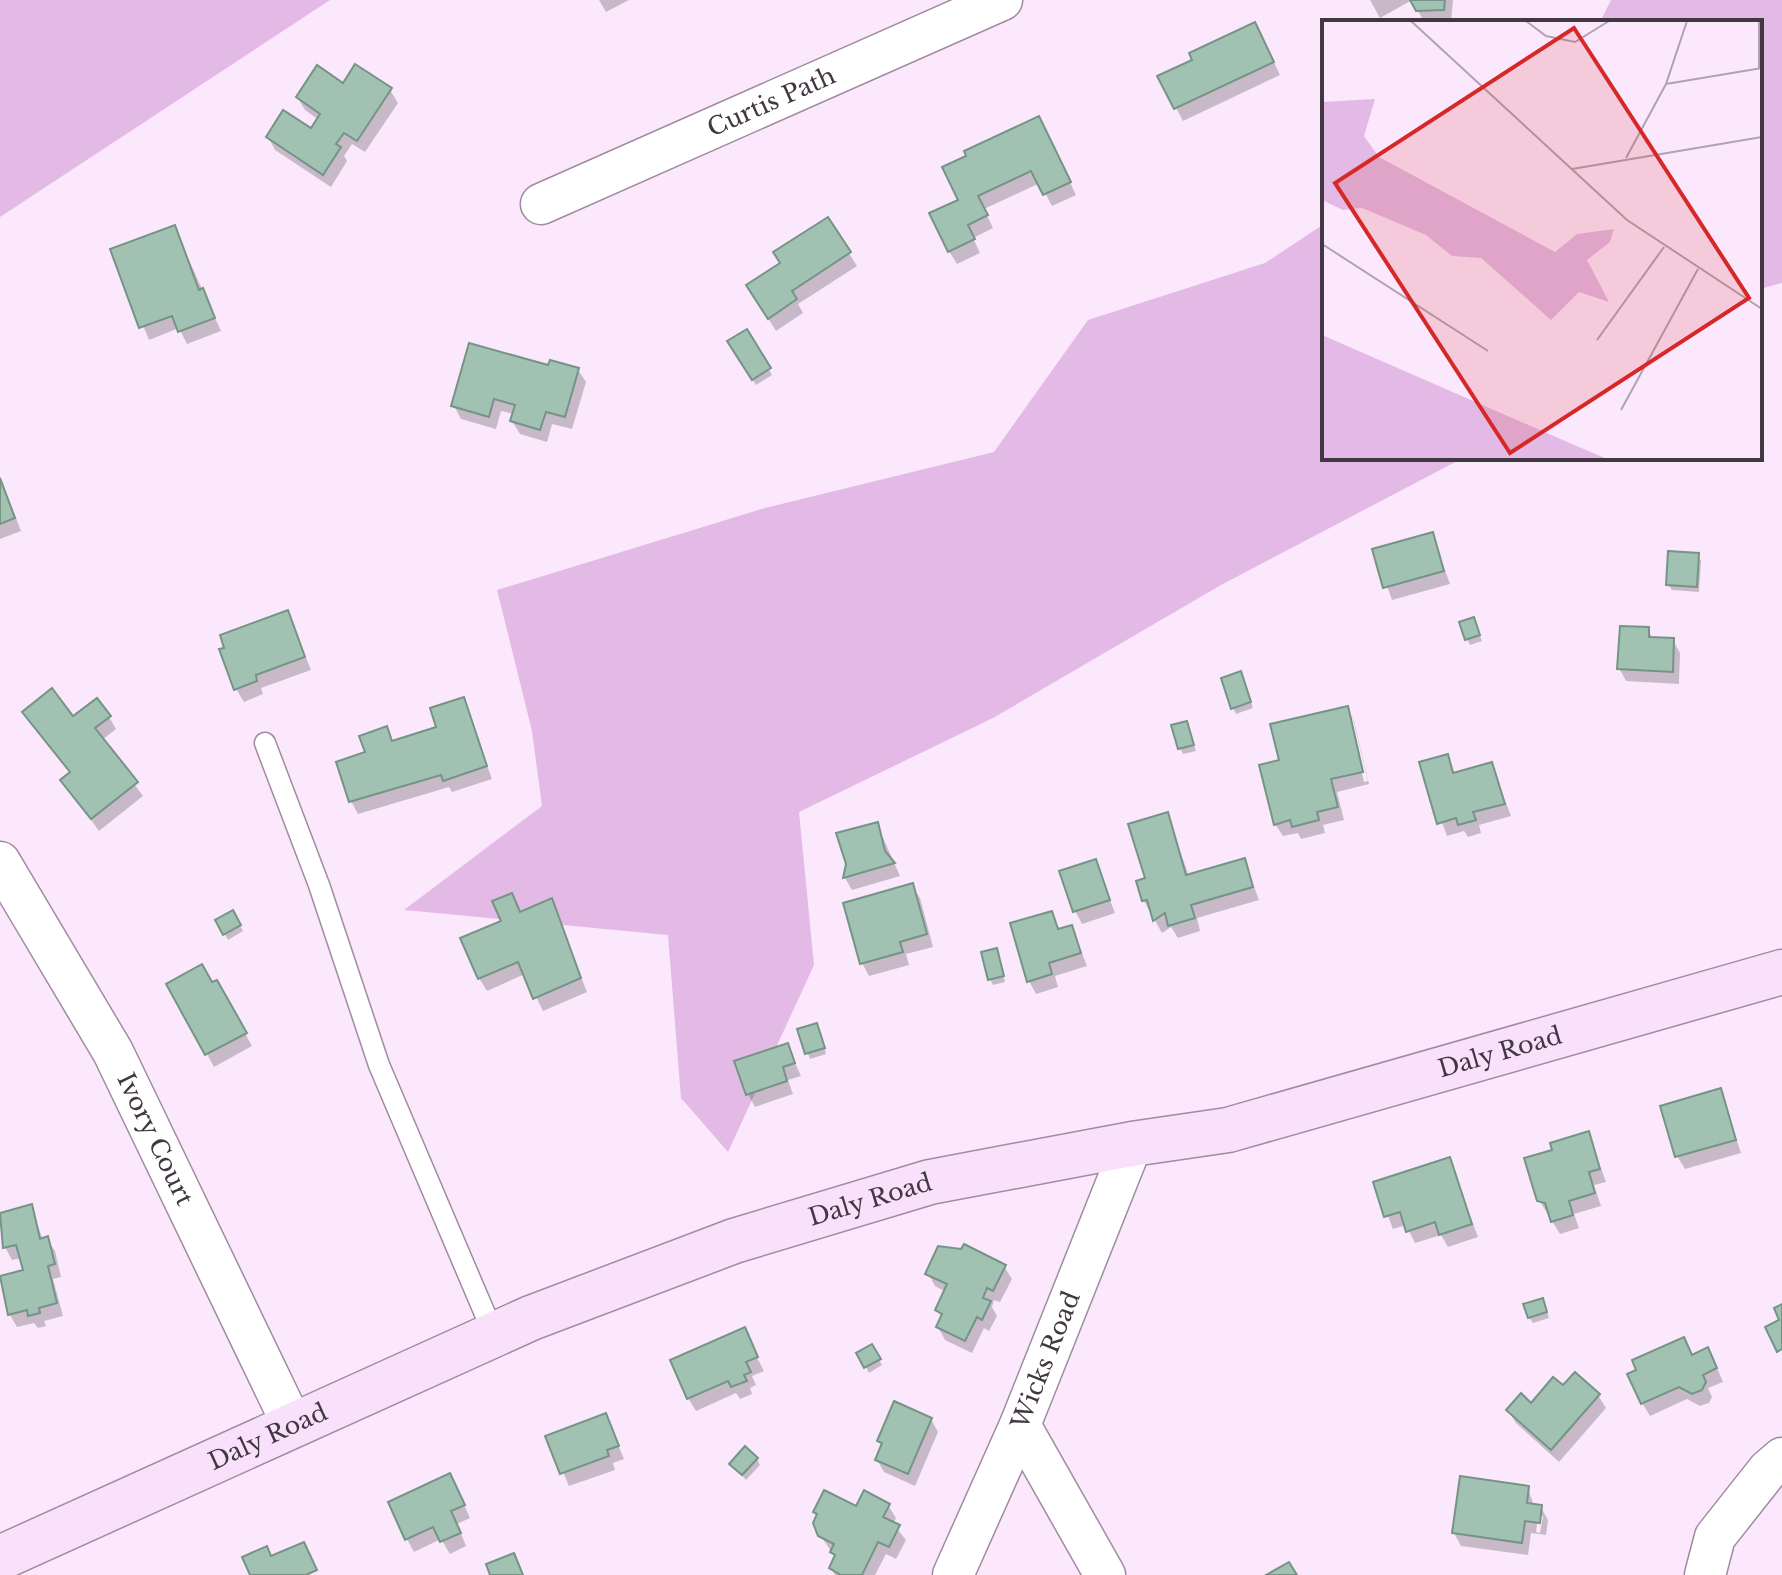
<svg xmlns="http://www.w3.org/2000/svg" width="1782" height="1575" viewBox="0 0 1782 1575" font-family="'Libre Baskerville',serif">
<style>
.green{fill:#e3bae6}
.shadow{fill:#0003;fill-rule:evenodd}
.building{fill:#a1c2b3;stroke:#759486;stroke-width:2}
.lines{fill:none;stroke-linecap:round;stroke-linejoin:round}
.lane-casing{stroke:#a08ba2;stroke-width:23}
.street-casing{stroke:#a08ba2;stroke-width:43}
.secondary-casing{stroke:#a08ba2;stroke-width:47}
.lane{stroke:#fff;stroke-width:20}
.street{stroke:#fff;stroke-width:40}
.secondary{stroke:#f9e1fb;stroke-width:44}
.labels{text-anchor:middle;stroke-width:6;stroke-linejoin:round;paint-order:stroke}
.street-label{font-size:24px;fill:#413841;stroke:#fcfcfc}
.inset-road{fill:none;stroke:#b1a2b1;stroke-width:2}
.view{fill:#d62828;fill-opacity:0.15;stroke:#d62828;stroke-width:4}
.inset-edge{fill:none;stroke:#413841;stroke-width:4}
</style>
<rect width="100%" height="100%" fill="#fbe8fc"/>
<!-- green -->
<g class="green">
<polygon points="0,0 330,0 0,217"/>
<polygon points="1611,0 1782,0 1782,283 1760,289 1760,22 1600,22"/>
<polygon points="1324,224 1324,458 1463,458 1221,585 993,718 799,812 814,965 728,1152 681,1098 668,935 404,910 542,806 532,731 497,590 765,508 994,452 1088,320 1265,263"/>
</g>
<!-- shadow -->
<g class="shadow">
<polygon points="599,0 629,0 606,12"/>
<polygon points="1370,0 1453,0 1451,22 1424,22 1412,0 1380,18"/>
<polygon points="1262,37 1280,75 1183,121 1160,77"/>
<polygon points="343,85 390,90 398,103 365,152 352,144 344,156 347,161 331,187 275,150 268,137 312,131 319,120 305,110 298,98"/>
<polygon points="1046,131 1076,195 1052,206 1040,183 984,209 993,228 973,238 980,253 957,264 949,251 960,201"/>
<polygon points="828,220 857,266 798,304 803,313 776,331 756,299 782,264"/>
<polygon points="174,227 221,331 187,344 179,328 149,340 113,251"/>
<polygon points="746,331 772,375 756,385 730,341"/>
<polygon points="578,370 586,382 572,429 552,424 547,442 520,434 512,421 514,414 501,411 496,429 461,419 454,406"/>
<polygon points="0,476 21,531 0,539"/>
<polygon points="1432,534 1450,584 1392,600 1374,550"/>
<polygon points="1698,555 1701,561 1699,592 1672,590 1668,584"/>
<polygon points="287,612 311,670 261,688 263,694 244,702 236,689"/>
<polygon points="1476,625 1482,641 1470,645 1467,639"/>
<polygon points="1648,629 1653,639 1673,640 1680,653 1679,684 1626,681 1619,668"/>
<polygon points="1243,679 1253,708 1236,714 1233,708"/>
<polygon points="463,699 492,779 452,792 449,787 358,814 351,801 367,753 386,728 394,743 439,728"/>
<path d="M1347,708l7,13 15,63 -32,8 7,28 -21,5 2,8 -24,6 -3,-6 -15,3 -8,-12 6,-63zM1349,719h4l15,62 -4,1z"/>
<polygon points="24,713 73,719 109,717 116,729 102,740 143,796 99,831 63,781 71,774"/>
<polygon points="1186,723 1196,751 1183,754 1180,748"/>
<polygon points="1447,756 1456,775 1491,764 1511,816 1479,825 1481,833 1468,837 1464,831 1447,836 1421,764"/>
<polygon points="1167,815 1189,876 1244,860 1259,900 1197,918 1200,931 1178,938 1171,927 1162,933 1144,901"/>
<polygon points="877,824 900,876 852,890 845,878 848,863"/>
<polygon points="1095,861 1115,913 1082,924 1075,911"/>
<polygon points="912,886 920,898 933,947 906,954 909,965 869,976 862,963"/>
<polygon points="551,901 587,992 543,1011 525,974 487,991 479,978 521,914"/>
<polygon points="233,913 243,931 228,940 218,921"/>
<polygon points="1051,913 1060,930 1072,927 1087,966 1055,976 1058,987 1036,994 1029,981"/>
<polygon points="999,956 1005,982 993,985 990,979"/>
<polygon points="217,982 252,1046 214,1067 169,984"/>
<polygon points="800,1031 820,1031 826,1054 810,1059"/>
<polygon points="787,1045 801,1076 788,1080 793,1094 755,1107 748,1094"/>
<polygon points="1720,1091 1741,1153 1685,1169 1677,1156"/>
<polygon points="1588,1133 1606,1182 1594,1185 1601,1206 1574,1214 1579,1228 1560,1234 1539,1200 1554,1151"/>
<polygon points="1449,1159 1478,1237 1448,1247 1441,1235 1415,1243 1406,1225 1393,1229 1375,1183"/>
<polygon points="31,1207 43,1240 47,1239 55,1251 61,1277 53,1279 63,1316 44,1321 46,1326 38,1328 34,1323 17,1327 10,1315 1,1278 25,1272 22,1258 12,1260 5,1247 0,1215"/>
<polygon points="1004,1266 1012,1279 1000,1302 994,1300 992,1307 997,1316 989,1331 984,1328 972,1353 945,1340 938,1327 942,1318 937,1310 946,1292 935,1286 928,1273"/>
<polygon points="1545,1306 1549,1318 1533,1323 1529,1317"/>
<polygon points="748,1340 764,1371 752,1376 756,1385 750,1388 752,1394 740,1399 736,1393 696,1411 688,1398"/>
<polygon points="871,1347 882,1365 869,1373 859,1354"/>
<polygon points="1692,1357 1715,1363 1723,1382 1708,1388 1712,1397 1709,1403 1700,1406 1687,1399 1650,1416 1642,1403"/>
<polygon points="1564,1388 1598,1395 1606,1408 1559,1462 1516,1423 1508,1410 1531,1405"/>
<polygon points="606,1416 624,1459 613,1463 615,1470 569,1486 548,1437"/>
<polygon points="931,1419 938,1432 915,1486 884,1472 877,1460 883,1447 879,1441"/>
<polygon points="757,1459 760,1465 746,1480 732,1464"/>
<path d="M1528,1488l6,18 7,1 7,13 -2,15 -15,-2 -3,22 -67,-9 -7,-13zM1538,1516h5l-3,17 -4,-1z"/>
<polygon points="457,1489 470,1518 457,1524 466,1546 450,1554 441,1539 414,1552 407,1539"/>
<polygon points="888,1505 896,1518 893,1524 906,1540 896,1559 886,1554 875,1575 835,1575 831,1568 836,1558 820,1535 816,1512"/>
</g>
<!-- building -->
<g class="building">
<polygon points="1410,0 1445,0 1444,10 1416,11"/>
<polygon points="1255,22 1274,62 1174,109 1157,76 1192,60 1189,53"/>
<polygon points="355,64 392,88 357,141 344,133 336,144 341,147 323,175 266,137 283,110 311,128 320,114 296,97 317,65 343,83"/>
<polygon points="1039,116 1071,182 1043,195 1031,171 978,196 988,215 968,225 975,239 948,252 929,213 958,200 942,167 966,156 964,151"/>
<polygon points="828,217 851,252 792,291 797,299 768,319 746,285 780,263 773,252"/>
<polygon points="175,225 199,290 203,288 215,318 178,332 172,316 139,328 110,249"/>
<polygon points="747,329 771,368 752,380 727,341"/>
<polygon points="469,343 548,365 550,360 579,368 565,417 546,412 540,430 510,421 515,405 494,399 489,417 451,406"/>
<polygon points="0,478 15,518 0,524"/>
<polygon points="1433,532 1444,571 1383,588 1372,549"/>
<polygon points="1668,551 1699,553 1697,587 1666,585"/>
<polygon points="288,610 305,657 256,675 257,681 234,690 219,649 224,648 220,635"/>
<polygon points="1474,617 1480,635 1465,640 1459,622"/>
<polygon points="1620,626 1649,627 1649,637 1674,638 1673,672 1617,669"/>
<polygon points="1241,671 1251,702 1231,709 1221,678"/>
<polygon points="52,688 73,716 97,698 111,716 95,728 138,782 91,819 60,780 70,772 22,712"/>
<polygon points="464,697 487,766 443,781 441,775 349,802 336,762 365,752 359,736 387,726 392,741 436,727 430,708"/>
<polygon points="1348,706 1363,772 1331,779 1338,807 1317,812 1319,820 1292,827 1290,820 1274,825 1259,765 1279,760 1270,724"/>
<polygon points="1187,721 1194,745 1178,749 1171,725"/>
<polygon points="1448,754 1453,773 1492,762 1505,804 1473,812 1476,820 1458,825 1456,818 1437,824 1419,762"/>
<polygon points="1168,812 1186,875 1245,858 1253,887 1191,905 1195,918 1168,926 1165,913 1153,921 1147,900 1142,901 1136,881 1145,878 1128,824"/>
<polygon points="878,822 885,851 895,863 843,878 846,864 836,833"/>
<polygon points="1096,859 1110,900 1073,912 1059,871"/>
<polygon points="913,883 927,934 900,942 903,952 860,964 843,903"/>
<polygon points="512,893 520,912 552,898 581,978 533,999 518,962 478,979 460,938 501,921 492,901"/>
<polygon points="233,910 241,925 223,935 215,920"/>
<polygon points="1052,911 1058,929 1072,925 1081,953 1049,963 1052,974 1027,982 1010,923"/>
<polygon points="997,948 1004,976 988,980 981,952"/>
<polygon points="202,964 212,982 217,980 247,1033 205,1055 166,984"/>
<polygon points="817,1023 825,1048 805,1054 797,1029"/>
<polygon points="788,1043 795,1063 783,1067 787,1081 746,1095 734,1061"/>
<polygon points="1721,1088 1736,1140 1675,1157 1660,1106"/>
<polygon points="1589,1131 1600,1169 1589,1172 1595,1193 1569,1201 1573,1215 1551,1222 1545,1203 1537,1201 1524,1158 1552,1150 1550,1143"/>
<polygon points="1450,1157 1472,1224 1439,1235 1435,1222 1406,1232 1400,1212 1384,1217 1373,1182"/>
<polygon points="32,1204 40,1239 48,1236 55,1264 48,1266 57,1303 39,1308 40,1313 28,1316 27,1310 8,1315 0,1276 23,1270 16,1245 3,1248 0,1213"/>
<polygon points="964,1244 1006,1265 993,1291 987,1288 983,1298 991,1301 982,1320 977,1317 965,1341 936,1327 942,1314 935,1310 947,1284 925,1274 938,1246 961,1249"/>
<polygon points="1543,1298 1547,1312 1528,1318 1523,1304"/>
<polygon points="1782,1304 1782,1349 1777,1352 1765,1327 1779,1320 1774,1308"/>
<polygon points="745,1327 758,1357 746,1362 751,1372 744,1375 747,1381 731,1387 728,1381 687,1399 670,1360"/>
<polygon points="1684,1337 1692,1355 1708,1347 1717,1368 1703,1375 1706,1382 1702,1390 1692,1394 1679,1387 1641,1404 1627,1374 1636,1370 1632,1360"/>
<polygon points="872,1344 881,1359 864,1368 856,1353"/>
<polygon points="1575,1372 1600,1394 1551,1450 1506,1410 1521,1393 1531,1403 1553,1377 1563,1385"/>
<polygon points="894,1401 932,1418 908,1474 875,1460 882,1443 877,1441"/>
<polygon points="606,1413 619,1446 607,1450 609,1456 560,1474 545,1436"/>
<polygon points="745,1446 758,1458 742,1475 729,1464"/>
<polygon points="450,1473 465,1505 451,1511 461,1533 440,1542 433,1527 405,1540 388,1502"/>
<polygon points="1460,1476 1529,1486 1527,1503 1542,1505 1540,1523 1525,1521 1522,1543 1452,1533"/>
<polygon points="824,1490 856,1506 864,1490 890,1504 883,1517 900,1525 889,1547 878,1542 862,1575 841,1575 829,1568 835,1555 830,1552 834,1544 818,1536 813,1523 817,1514 813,1512"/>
<polygon points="304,1542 317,1570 306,1575 250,1575 242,1557 267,1546 271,1556"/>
<polygon points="514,1553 523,1575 490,1575 486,1564"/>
<polygon points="1289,1562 1297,1575 1266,1575"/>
</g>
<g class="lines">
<defs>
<polyline id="lane" points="265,743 319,885 379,1065 494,1335"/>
<g id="street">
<path id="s1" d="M541,204l461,-204"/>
<path id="s2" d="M0,862l113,190 179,372"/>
<polyline points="1020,1425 1105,1575"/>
<path id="s3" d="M953,1575l67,-150 112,-281"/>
<polyline points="1705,1575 1715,1537 1768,1470 1782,1458"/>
</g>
<g id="secondary">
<path id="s4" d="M0,1558l531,-240 203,-77 196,-59 202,-38 96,-14 554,-158"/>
</g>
</defs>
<!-- lane casing -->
<use href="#lane" class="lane-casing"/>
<!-- street casing -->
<use href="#street" class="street-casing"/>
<!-- secondary casing -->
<use href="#secondary" class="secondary-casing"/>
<!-- lane -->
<use href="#lane" class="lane"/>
<!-- street -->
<use href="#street" class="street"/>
<!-- secondary -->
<use href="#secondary" class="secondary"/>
</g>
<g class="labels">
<!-- street labels -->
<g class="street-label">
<text dy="8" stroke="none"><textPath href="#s1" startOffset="252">Curtis Path</textPath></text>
<text dy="8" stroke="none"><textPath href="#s4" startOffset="1590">Daly Road</textPath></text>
<text dy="8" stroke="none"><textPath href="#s2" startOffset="318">Ivory Court</textPath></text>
<text dy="8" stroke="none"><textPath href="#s4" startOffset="942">Daly Road</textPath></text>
<text dy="8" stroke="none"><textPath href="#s3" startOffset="234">Wicks Road</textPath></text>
<text dy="8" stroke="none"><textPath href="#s4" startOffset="294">Daly Road</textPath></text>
</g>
</g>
<!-- overview -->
<g transform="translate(1322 20)">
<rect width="440" height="440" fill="#fbe8fc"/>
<path d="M53,79l-11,37 15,21 176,95 22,-18 37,-5 -4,13 -23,18 22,42 -30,-10 -28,28 -70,-62 -29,-2 -26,-21 -64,-27 -19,2 -21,-10v-98zM0,315l250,109 35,15h-285z" fill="#e3bae6"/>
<path class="inset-road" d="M89,1l216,199 135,89M204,1l20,15 29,6 34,-21M437,1v47M344,64l96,-16M304,138l40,-74 21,-63M250,149l190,-32M0,224l166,107M275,320l67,-93M299,390l77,-141"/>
<path class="view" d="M252,8l175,270 -239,155 -175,-270z"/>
<rect width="440" height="440" class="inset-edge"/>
</g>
</svg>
